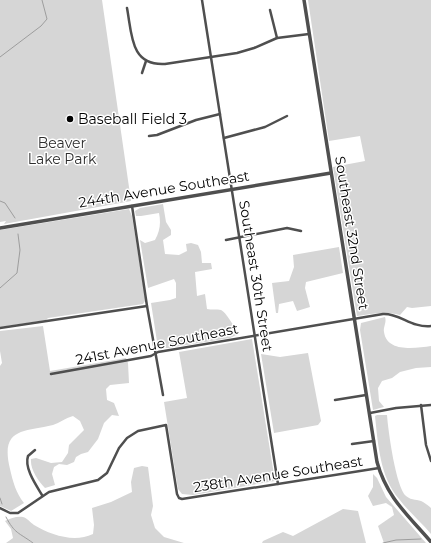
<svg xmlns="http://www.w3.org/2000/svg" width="431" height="543" viewBox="0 0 431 543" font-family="Montserrat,sans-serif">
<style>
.green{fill:#d6d6d6}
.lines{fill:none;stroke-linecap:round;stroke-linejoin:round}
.stream{stroke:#9d9d9d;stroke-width:1}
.minor{stroke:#4f4f4f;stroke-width:2.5}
.tertiary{stroke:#4f4f4f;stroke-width:3.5}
.poi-dot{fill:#000;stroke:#fff;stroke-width:1.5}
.labels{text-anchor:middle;stroke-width:3;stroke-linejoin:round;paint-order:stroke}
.poi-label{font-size:14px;fill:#000;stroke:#fff;text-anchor:start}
.park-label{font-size:14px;fill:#2d2d2d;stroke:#fff}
.street-label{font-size:14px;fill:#000;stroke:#fff}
</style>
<rect width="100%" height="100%" fill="#fff"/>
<!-- green -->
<g class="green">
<polygon points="0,0 102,0 131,201 4,224 6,221 0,222"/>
<path d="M308,0h123v306l-19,2 -5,-1 -7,8c-15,-4 -28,-1 -43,1l-24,-149 32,-6 -5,-25 -31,5z"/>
<path d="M163,204l3,18 5,8v5l-8,5 2,14 14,1 8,-4 -1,-7 5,-1 7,2 3,7 1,11h9l1,6 -17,3 2,24 8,-2 2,15c4,1 10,0 14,1 4,1 16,20 17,24l-8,4 -62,10h-10l-7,-45 19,-3 6,-2v-15l-2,-4 -26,9 -8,-48 5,3 10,-3c5,-9 6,-17 4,-27l-18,3h-5l-1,-5 5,-3z"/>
<polygon points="129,209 132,216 145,297 145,301 143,304 48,318 46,320 0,327 0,230"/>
<polygon points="339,247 343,273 306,282 305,288 310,307 297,311 293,301 279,304 278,313 276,313 272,283 289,281 294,267 293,255"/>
<path d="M385,317c2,5 -2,10 -1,15 3,21 32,16 47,14v21l-15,1 -16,4 -8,6 -10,3 -4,7 1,13 5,6 -11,3 -13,-80 1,-7z"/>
<path d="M43,326l7,45 76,-13 2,5 1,20 -19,2 -4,4 1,11 7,3 5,13 -7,-1 -8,8 -6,16 -10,13 -7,2 -5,3 -2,5 -7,3 -8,-1 -5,3 -2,7 3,11 -10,3c-7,-7 -15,-19 -14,-29l5,-1 15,5 11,-1 6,-9 1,-8 15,-15 -4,-9 -7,-5c-8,2 -13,7 -20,9 -30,7 -53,3 -43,44 3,13 6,24 14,34l-13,8 -11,-5v-140l2,-3 -2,-12v-20z"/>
<polygon points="252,339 275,481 193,495 182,494 178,489 164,402 187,398 179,352"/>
<polygon points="308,353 321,421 318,425 274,433 261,354 280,357"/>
<path d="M377,415h10c1,15 9,73 19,81 6,5 12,3 17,6 3,2 6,4 8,6v26c-10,-12 -22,-22 -32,-35 -19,-22 -21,-55 -24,-83z"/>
<path d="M142,466l6,1 5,39 -2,9 4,13 9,9 20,6h-178l7,-5 -2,-9 -6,-8c6,-3 12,-5 18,-4 4,1 7,5 11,8 17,10 40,18 59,9l1,-9 -2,-17 19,-6 21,-10 -1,-10 3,-14z"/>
<polygon points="373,474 377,478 386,497 426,543 384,543 378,526 394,515 392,507 386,503 373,506 368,496 373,487"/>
<polygon points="343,509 358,511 366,543 262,543 263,541 283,532 293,536"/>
</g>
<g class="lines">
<!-- stream -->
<g class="stream">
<polyline points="0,57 41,26 47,19 42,0"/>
<polyline points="0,201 5,203 15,218"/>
<polyline points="0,288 17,273 20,250 18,234"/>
<polyline points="0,498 2,504"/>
<path d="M6,517c9,17 12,15 27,26"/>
<polyline points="383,543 396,540 421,539"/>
</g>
<!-- minor -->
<g class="minor">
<polyline points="202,0 278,484"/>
<path d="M127,8c5,26 3,58 38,56l72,-11 17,-5 23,-10 32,-4"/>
<polyline points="270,10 277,38"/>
<polyline points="142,73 146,61"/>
<polyline points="149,136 157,135 196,120 220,114"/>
<polyline points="224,138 265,127 287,116"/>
<polyline points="132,206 147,306 163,395"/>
<polyline points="226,240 287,228 301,231"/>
<polyline points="0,328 147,306"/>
<path d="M51,374l100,-18 7,-4 225,-38c17,-1 28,14 48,12"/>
<polyline points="335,400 366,395"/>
<polyline points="421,405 426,445 431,461"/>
<polyline points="370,413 396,408 431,405"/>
<polyline points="352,444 374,441"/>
<path d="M35,450l-7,6c-4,12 8,29 14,39"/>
<polyline points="0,508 10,513 18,513 49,492 98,480 107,473 119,448 127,438 138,431 166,425 177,494 179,498 182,499 379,468"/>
</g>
<!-- tertiary -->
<g class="tertiary">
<path d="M304,0l73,462c10,36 31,53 54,80"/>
<polyline points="0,228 331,173"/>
</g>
</g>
<!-- markers -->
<circle class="poi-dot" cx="70" cy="119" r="4"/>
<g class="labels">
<!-- poi labels -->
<g class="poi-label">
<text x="78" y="124">Baseball Field 3</text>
</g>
<!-- park labels -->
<g class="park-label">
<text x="62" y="148">Beaver<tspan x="62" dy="16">Lake Park</tspan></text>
</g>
<!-- street labels -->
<g class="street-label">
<text transform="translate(164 189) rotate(-9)" y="5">244th Avenue Southeast</text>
<text transform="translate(352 233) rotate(81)" y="5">Southeast 32nd Street</text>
<text transform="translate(256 276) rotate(81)" y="5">Southeast 30th Street</text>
<text transform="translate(157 344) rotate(-11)" y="5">241st Avenue Southeast</text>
<text transform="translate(278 474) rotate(-9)" y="5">238th Avenue Southeast</text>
</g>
</g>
</svg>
